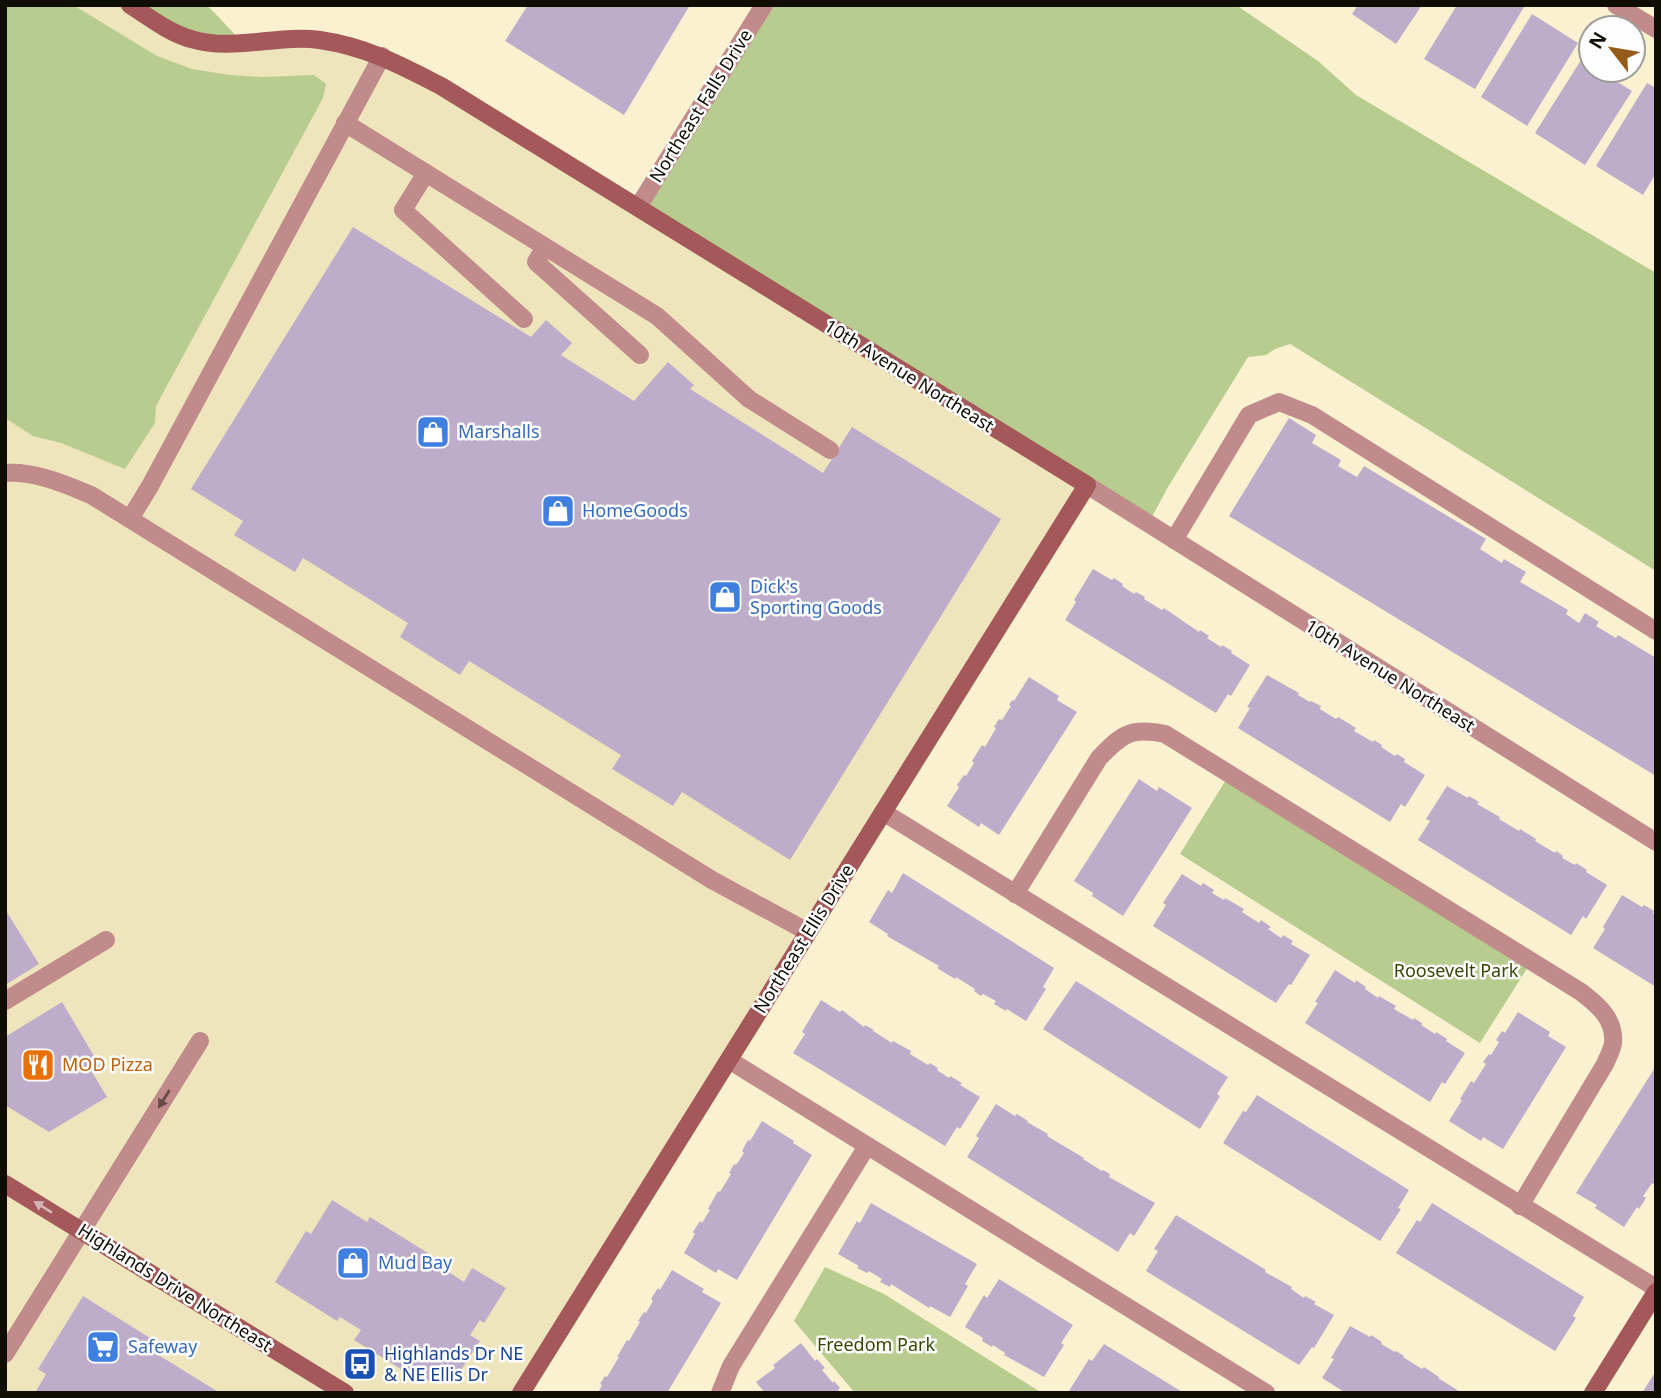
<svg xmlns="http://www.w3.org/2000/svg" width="1661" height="1398" viewBox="0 0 1661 1398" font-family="'Noto Sans',sans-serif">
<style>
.built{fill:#eee5bd}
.green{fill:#b7cc8e}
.building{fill:#bdadca}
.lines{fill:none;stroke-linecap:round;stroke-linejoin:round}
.lane{stroke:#c08b8a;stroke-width:18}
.street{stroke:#c08b8a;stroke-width:18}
.secondary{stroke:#a4585a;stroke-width:18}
.oneway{fill:#684c47}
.oneway2{fill:#d5b3b4}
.labels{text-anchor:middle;stroke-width:5;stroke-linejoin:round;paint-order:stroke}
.street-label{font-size:18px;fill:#100d04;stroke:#fdfdfd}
.shop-label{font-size:18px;fill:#366cbe;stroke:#fdfdfd;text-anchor:start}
.park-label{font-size:18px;fill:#374700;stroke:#fdfdfd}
.food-label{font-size:18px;fill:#c56008;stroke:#fdfdfd;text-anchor:start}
.transit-label{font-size:18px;fill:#164399;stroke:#fdfdfd;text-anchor:start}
</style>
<rect width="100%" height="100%" fill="#f9f1d0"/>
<!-- built -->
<polygon class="built" points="5,5 130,5 169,29 280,40 382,56 1087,485 521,1393 5,1393"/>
<!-- green -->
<g class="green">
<polygon points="5,5 73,5 157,56 192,69 230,75 262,77 314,75 326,84 323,98 156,406 155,423 125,469 61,443 33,436 5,418"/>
<polygon points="130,5 207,5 243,43 218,43"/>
<polygon points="764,5 1236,5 1318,61 1356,95 1656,273 1656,571 1290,344 1275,349 1266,355 1248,357 1168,487 1148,524 638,207"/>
<polygon points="1229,775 1531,962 1480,1043 1180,854"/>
<polygon points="825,1267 884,1294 1042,1393 855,1393 794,1321"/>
</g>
<!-- building -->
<g class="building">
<polygon points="528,5 690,5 624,115 505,41"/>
<polygon points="1358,5 1422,5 1396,44 1352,14"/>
<polygon points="1457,5 1522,5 1524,7 1475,89 1424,59"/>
<polygon points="1532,14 1578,43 1527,126 1481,97"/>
<polygon points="1588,49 1591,50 1591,70 1611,70 1608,76 1632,91 1585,165 1535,133"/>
<polygon points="1647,83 1656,88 1656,173 1643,195 1596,166"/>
<polygon points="353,227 531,337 546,320 572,343 561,355 634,401 668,362 694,385 690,389 823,473 852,427 1001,519 790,860 682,792 673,806 612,769 621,755 469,661 460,675 400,637 408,623 303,558 295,572 234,535 243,521 191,489"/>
<polygon points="1289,418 1316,435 1312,443 1341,460 1338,466 1357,477 1364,466 1486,539 1480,549 1502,563 1504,559 1526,572 1520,582 1568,610 1566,614 1579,623 1585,613 1599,622 1596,626 1616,638 1618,635 1656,658 1656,776 1229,516"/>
<polygon points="1093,569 1112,580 1114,578 1123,584 1122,586 1134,594 1136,592 1145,597 1144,599 1162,610 1164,608 1199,632 1200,630 1209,636 1207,638 1221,647 1222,645 1232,651 1231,653 1250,665 1231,696 1228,694 1216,713 1065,620 1076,602 1074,600"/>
<polygon points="1267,675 1299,693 1298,695 1310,702 1311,701 1321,706 1320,709 1336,719 1338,717 1356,728 1354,731 1373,742 1374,740 1382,745 1381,747 1395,756 1397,754 1405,759 1404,762 1425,775 1405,807 1401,804 1390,822 1238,728 1250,708 1247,707"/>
<polygon points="1029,677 1059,696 1057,700 1077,712 999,835 981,823 979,827 947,806 959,787 957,785 964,775 966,776 974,763 972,761 982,745 985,747 996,728 994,727 999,719 1002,720 1011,706 1009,705 1012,700 1014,701"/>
<polygon points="1139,779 1157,791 1159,787 1192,808 1123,916 1092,896 1093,893 1074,881"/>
<polygon points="1447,786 1468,798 1469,796 1479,802 1477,804 1500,817 1499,819 1519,831 1520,829 1536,839 1535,841 1555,853 1556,851 1563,856 1562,858 1575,865 1576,863 1587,870 1586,872 1607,885 1586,919 1583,916 1571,935 1418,840 1430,821 1426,819"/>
<polygon points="903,873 1054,968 1043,987 1046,989 1026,1021 1007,1009 1006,1011 994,1004 996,1001 983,994 981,996 974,991 975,989 956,977 955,979 937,968 939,966 887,936 888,934 869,922 888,890 892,893"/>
<polygon points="1182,874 1201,886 1203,883 1214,890 1212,893 1224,900 1225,898 1244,909 1242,912 1259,923 1261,920 1271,927 1268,929 1281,938 1283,935 1293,941 1291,944 1310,955 1291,985 1289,984 1276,1003 1153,926 1166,905 1163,903"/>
<polygon points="1622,895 1642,907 1644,905 1654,911 1653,913 1656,915 1656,987 1593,948 1605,929 1603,927"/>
<polygon points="5,909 39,964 5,985"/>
<polygon points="1335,970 1355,983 1356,980 1366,987 1365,989 1378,998 1379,996 1396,1006 1394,1009 1413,1020 1414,1018 1423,1024 1421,1025 1435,1034 1436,1032 1447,1039 1446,1041 1465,1053 1445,1084 1442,1082 1430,1102 1305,1023 1318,1003 1315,1002"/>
<polygon points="1076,981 1228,1077 1217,1094 1220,1096 1200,1129 1043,1029"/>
<polygon points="821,1000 840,1012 842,1010 864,1027 865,1025 874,1030 873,1031 892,1043 893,1041 911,1051 910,1054 928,1065 930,1063 938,1068 937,1070 949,1078 950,1076 962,1083 960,1085 980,1097 960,1129 957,1127 945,1146 793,1053 805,1034 802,1032"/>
<polygon points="62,1002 100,1066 92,1072 107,1097 49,1132 5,1105 5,1037"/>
<polygon points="1518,1012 1550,1032 1548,1036 1566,1047 1503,1149 1483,1137 1481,1141 1449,1121 1462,1100 1460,1099 1471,1081 1474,1083 1486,1064 1483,1062 1489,1054 1491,1055 1499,1042 1496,1040 1502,1031 1505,1033"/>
<polygon points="1656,1066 1656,1182 1654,1184 1652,1183 1643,1196 1646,1198 1639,1209 1637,1207 1624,1227 1595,1208 1597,1205 1576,1193"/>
<polygon points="1257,1095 1409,1190 1398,1208 1401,1209 1380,1241 1223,1143 1243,1111 1246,1112"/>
<polygon points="996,1104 1015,1116 1017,1114 1028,1121 1027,1122 1048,1134 1047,1136 1084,1158 1083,1159 1102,1171 1103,1170 1110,1174 1109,1177 1155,1203 1134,1236 1130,1233 1118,1252 967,1157 979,1138 976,1136"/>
<polygon points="762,1121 794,1141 793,1143 812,1155 737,1280 718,1269 716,1273 684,1253 695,1234 693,1232 700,1221 702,1223 710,1210 708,1209 718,1191 720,1192 731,1174 729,1173 734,1164 736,1165 744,1153 742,1151 748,1140 750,1141"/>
<polygon points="332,1200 367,1222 370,1217 447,1265 444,1269 464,1282 472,1268 506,1288 484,1323 480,1320 470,1335 480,1341 459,1373 422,1382 354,1340 361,1330 340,1317 337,1321 275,1282 306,1231 311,1234"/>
<polygon points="871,1203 977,1264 965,1284 968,1286 950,1317 930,1306 929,1308 891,1284 890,1287 880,1282 882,1279 869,1271 867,1273 857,1268 859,1266 838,1254 857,1221 860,1223"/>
<polygon points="1432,1203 1584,1297 1573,1316 1576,1318 1555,1351 1396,1253 1417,1220 1420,1222"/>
<polygon points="1176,1215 1266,1270 1265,1272 1292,1287 1291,1289 1304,1298 1305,1296 1316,1302 1314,1304 1334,1315 1314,1348 1312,1347 1299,1365 1146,1271 1158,1251 1154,1249"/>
<polygon points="672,1270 704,1289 702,1292 721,1303 667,1393 598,1393 602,1385 600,1384 605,1376 607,1377 619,1357 617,1357 627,1340 629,1341 640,1322 638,1321 644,1312 646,1313 653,1301 651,1299 658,1288 660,1290"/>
<polygon points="999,1279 1073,1325 1061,1343 1064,1345 1044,1377 1004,1355 1005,1353 993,1345 992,1347 982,1341 983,1338 965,1327 984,1295 987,1298"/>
<polygon points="83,1296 158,1343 152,1351 220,1393 35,1393 46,1374 38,1369"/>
<polygon points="1350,1326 1370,1337 1371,1335 1382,1342 1381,1344 1395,1352 1396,1351 1404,1356 1403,1357 1422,1369 1424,1367 1439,1377 1438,1378 1462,1393 1346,1393 1322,1378 1334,1359 1331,1358"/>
<polygon points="801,1343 815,1361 817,1359 825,1368 822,1370 833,1383 834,1381 840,1388 838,1390 841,1393 765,1393 756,1382 775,1368 773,1365"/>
<polygon points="1104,1344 1184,1393 1071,1393 1069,1391 1089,1359 1092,1361"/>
<polygon points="1656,1371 1656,1393 1642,1393"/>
</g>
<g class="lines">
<!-- lane -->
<g class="lane">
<polyline points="345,123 657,316 749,399 830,450"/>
<polyline points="426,173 403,210 524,319"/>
<polyline points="545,247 536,262 640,355"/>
<path d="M5,473c30,-2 59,11 86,22l621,385 96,52"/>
<polyline points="130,519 150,486 382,56"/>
<polyline points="1174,540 1249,415 1279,402 1312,415 1656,631"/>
<polyline points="5,1001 106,940"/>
<polyline points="5,1354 200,1041"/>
<polyline points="720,1393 731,1366 867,1146"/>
</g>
<!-- street -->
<g class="street">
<polyline points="1616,5 1656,29"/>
<polyline points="638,207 764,5"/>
<polyline points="1087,485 1656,842"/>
<polyline points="883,812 1656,1288"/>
<path d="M1015,894l84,-136c23,-24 32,-31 66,-24l416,258c17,13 34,27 32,51 -1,7 -5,14 -8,21l-85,142"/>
<polyline points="729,1060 1266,1393"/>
</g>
<!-- secondary -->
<g class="secondary">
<path d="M130,5c19,12 39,28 61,34 42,13 87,-5 129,1 47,7 80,25 121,46l646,399 -566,908"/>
<polyline points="5,1184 345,1393"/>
<polyline points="1593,1393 1656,1292"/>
</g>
</g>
<!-- one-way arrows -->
<defs><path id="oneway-solid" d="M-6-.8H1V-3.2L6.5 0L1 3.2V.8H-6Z" transform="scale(1.75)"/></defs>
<use class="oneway" href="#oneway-solid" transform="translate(164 1099) rotate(122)"/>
<use class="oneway2" href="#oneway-solid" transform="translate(43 1207) rotate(-148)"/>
<!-- icons -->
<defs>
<symbol id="shop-square" viewBox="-11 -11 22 22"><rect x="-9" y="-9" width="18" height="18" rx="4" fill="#3f7fe0" stroke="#fdfdfd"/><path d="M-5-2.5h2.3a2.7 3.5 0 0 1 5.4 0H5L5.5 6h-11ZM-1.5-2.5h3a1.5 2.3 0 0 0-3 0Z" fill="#fff"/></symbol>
<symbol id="restaurant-square" viewBox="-11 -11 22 22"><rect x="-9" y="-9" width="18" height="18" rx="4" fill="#e8710a" stroke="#fdfdfd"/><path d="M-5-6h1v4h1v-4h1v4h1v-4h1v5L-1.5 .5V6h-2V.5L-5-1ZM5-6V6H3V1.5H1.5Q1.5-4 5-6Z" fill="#fff"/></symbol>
<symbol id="supermarket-square" viewBox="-11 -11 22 22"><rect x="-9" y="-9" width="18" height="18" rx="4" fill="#3f7fe0" stroke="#fdfdfd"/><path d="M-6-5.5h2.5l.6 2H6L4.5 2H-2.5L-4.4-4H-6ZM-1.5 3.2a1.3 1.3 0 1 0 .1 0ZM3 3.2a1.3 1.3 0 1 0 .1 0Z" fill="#fff"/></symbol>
<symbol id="bus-square" viewBox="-11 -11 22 22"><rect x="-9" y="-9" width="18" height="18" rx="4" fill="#1a4fb4" stroke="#fdfdfd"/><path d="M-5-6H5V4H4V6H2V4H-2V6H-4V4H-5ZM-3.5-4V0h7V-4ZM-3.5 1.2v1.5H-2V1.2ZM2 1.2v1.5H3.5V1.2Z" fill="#fff"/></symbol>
</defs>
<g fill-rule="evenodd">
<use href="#shop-square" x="414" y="413" width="38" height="38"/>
<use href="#shop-square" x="539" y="492" width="38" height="38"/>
<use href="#shop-square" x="706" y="578" width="38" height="38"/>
<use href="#restaurant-square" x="19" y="1046" width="38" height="38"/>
<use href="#shop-square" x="334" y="1244" width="38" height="38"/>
<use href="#supermarket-square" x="84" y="1328" width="38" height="38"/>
<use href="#bus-square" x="341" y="1345" width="38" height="38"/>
</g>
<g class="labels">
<!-- street labels -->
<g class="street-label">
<text transform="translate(701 106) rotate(-58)" y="6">Northeast Falls Drive</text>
<text transform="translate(909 376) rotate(32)" y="6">10th Avenue Northeast</text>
<text transform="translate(1390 676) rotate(32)" y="6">10th Avenue Northeast</text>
<text transform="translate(804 939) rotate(-58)" y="6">Northeast Ellis Drive</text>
<text transform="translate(175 1288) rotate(32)" y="6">Highlands Drive Northeast</text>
</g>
<!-- shop labels -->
<g class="shop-label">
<text x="458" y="438">Marshalls</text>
<text x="582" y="517">HomeGoods</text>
<text x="750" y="593">Dick's<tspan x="750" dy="21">Sporting Goods</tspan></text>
<text x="378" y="1269">Mud Bay</text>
<text x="128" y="1353">Safeway</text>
</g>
<!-- park labels -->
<g class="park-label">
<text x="1456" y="977">Roosevelt Park</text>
<text x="876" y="1351">Freedom Park</text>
</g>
<!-- food labels -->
<g class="food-label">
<text x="62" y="1071">MOD Pizza</text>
</g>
<!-- transit labels -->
<g class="transit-label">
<text x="384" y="1360">Highlands Dr NE<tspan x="384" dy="21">&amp; NE Ellis Dr</tspan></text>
</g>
</g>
<!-- border -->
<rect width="1661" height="1398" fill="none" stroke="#100d04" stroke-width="14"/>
<!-- north arrow -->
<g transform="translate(1612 49) rotate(301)"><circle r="33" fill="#fdfdfd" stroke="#9e9d99" stroke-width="2"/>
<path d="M0-5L12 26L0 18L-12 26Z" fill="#955b19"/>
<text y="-10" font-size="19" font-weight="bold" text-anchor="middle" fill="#100d04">N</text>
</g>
</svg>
